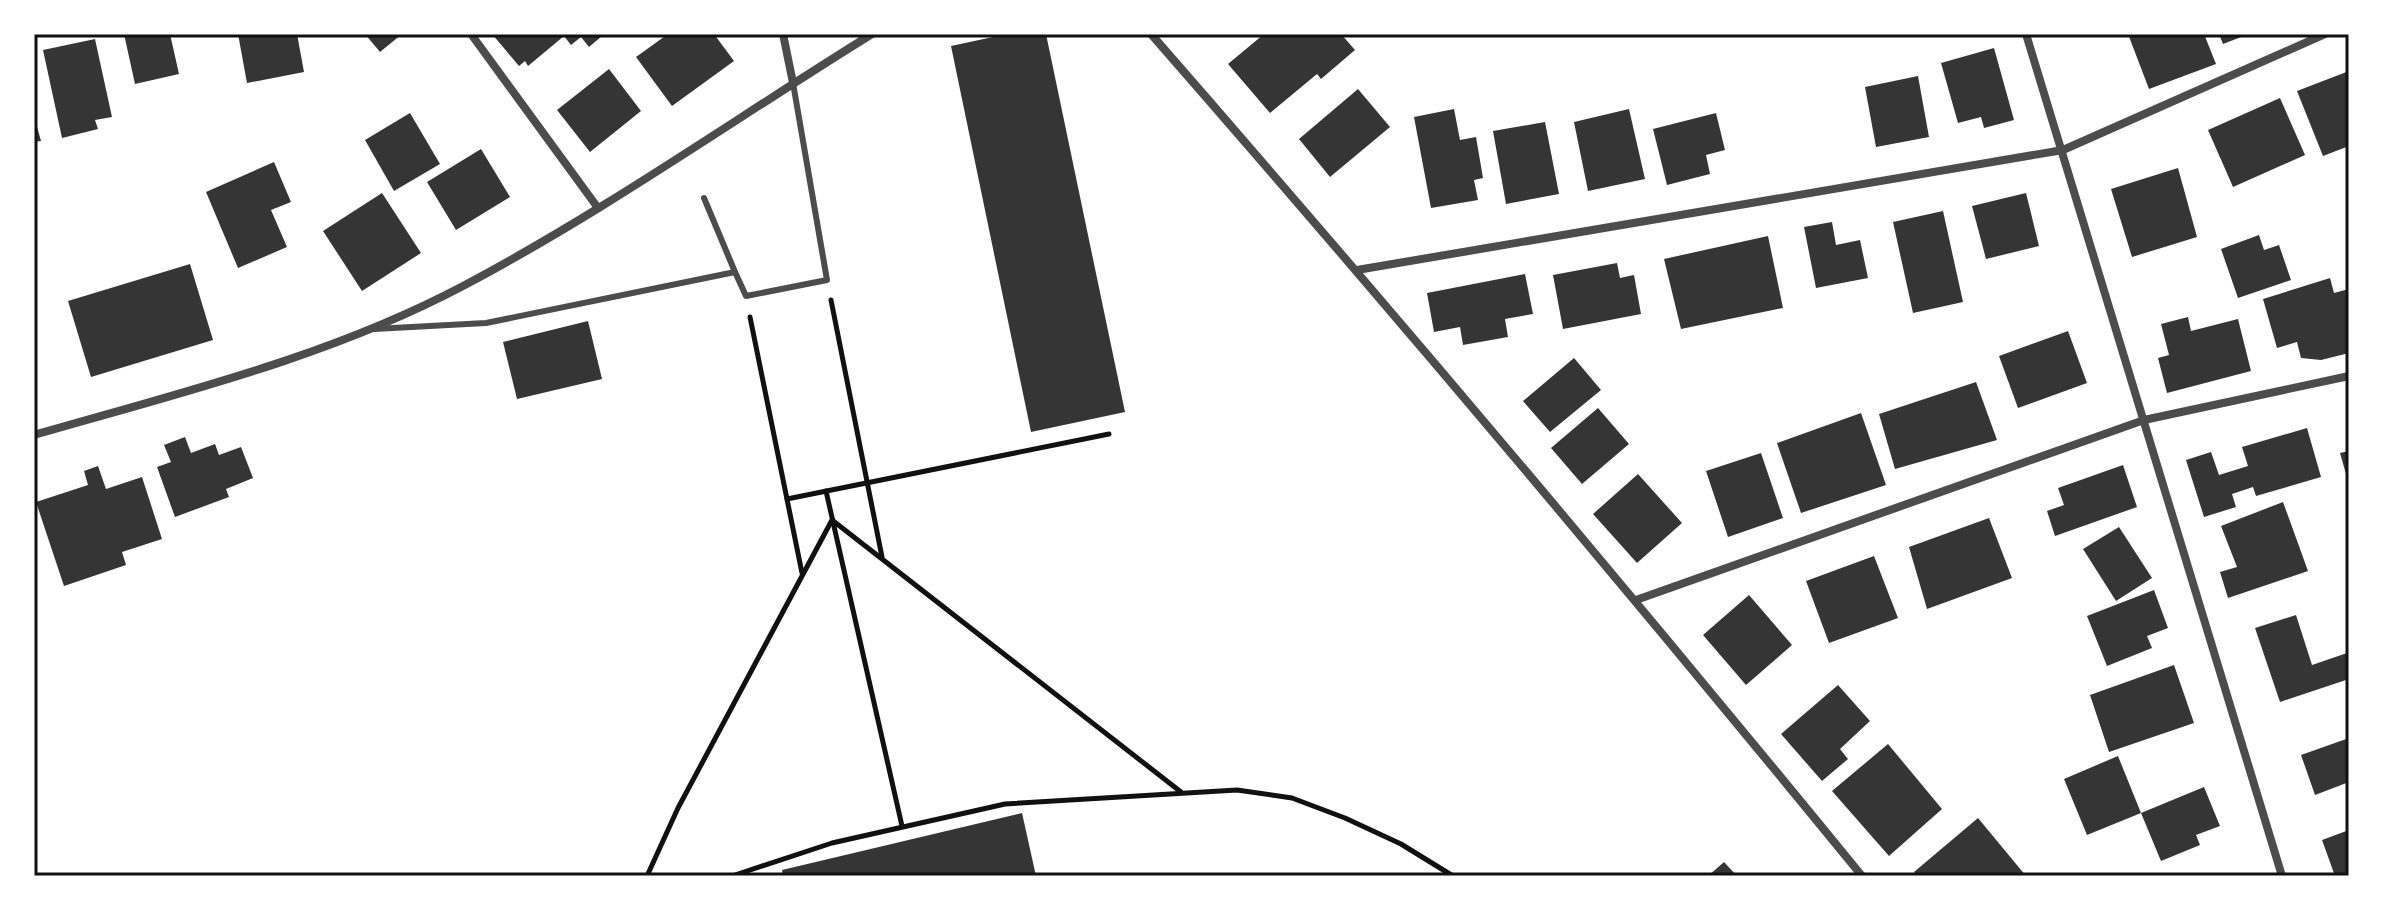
<svg xmlns="http://www.w3.org/2000/svg" width="2383" height="910" viewBox="0 0 2383 910" font-family="Ubuntu,sans-serif">
<style>
.building{fill:#353535}
.lines{fill:none;stroke-linecap:round;stroke-linejoin:round}
.path{stroke:#111;stroke-width:5}
.service{stroke:#4c4c4c;stroke-width:6}
.minor{stroke:#4c4c4c;stroke-width:8}
.neatline{fill:none;stroke:#111;stroke-width:3}
</style>
<rect width="100%" height="100%" fill="#fff"/>
<!-- building -->
<g class="building">
<polygon points="124,34 170,34 179,74 135,84"/>
<polygon points="238,34 297,34 304,72 247,83"/>
<polygon points="365,34 402,34 380,52"/>
<polygon points="492,34 600,34 602,36 589,47 581,37 571,45 564,36 528,66 525,61 519,66"/>
<polygon points="668,34 714,34 734,61 672,106 636,57"/>
<polygon points="1007,34 1046,34 1125,412 1031,432 951,46"/>
<polygon points="1264,34 1341,34 1355,50 1321,79 1317,74 1270,113 1228,64"/>
<polygon points="2128,34 2204,34 2216,64 2149,89"/>
<polygon points="2219,34 2249,34 2223,44"/>
<polygon points="95,39 112,117 95,120 98,129 62,138 43,50"/>
<polygon points="1994,48 2014,120 1984,128 1981,117 1958,123 1941,63"/>
<polygon points="609,69 641,111 590,152 557,110"/>
<polygon points="2349,71 2349,146 2323,156 2297,91"/>
<polygon points="1918,76 1929,137 1876,147 1865,87"/>
<polygon points="1358,89 1390,127 1330,177 1299,139"/>
<polygon points="2280,98 2305,155 2233,187 2208,130"/>
<polygon points="1454,109 1460,140 1476,137 1483,178 1474,180 1478,200 1431,208 1414,117"/>
<polygon points="1629,109 1645,179 1588,191 1574,122"/>
<polygon points="410,113 440,164 394,191 365,140"/>
<polygon points="1716,113 1725,150 1706,155 1710,174 1667,185 1653,129"/>
<polygon points="34,116 41,141 34,142"/>
<polygon points="1545,122 1559,194 1506,204 1493,131"/>
<polygon points="481,149 510,197 456,230 427,182"/>
<polygon points="274,162 291,202 271,210 287,247 238,268 206,192"/>
<polygon points="2178,168 2197,237 2132,257 2111,189"/>
<polygon points="382,193 421,253 362,291 323,231"/>
<polygon points="2026,193 2039,246 1986,259 1972,206"/>
<polygon points="1943,211 1963,302 1913,313 1893,222"/>
<polygon points="1832,222 1836,245 1860,240 1868,278 1816,288 1804,227"/>
<polygon points="2259,235 2264,250 2279,245 2291,280 2238,298 2221,249"/>
<polygon points="1768,236 1783,308 1681,329 1664,259"/>
<polygon points="1617,263 1620,278 1634,275 1641,314 1563,329 1553,275"/>
<polygon points="190,264 213,340 91,377 68,301"/>
<polygon points="1525,274 1533,314 1505,319 1508,337 1463,345 1460,327 1434,332 1427,293"/>
<polygon points="2330,278 2334,293 2349,289 2349,353 2321,360 2301,358 2297,342 2277,348 2263,299"/>
<polygon points="2188,317 2191,331 2238,319 2251,371 2167,393 2158,358 2169,355 2161,324"/>
<polygon points="588,321 602,379 517,399 503,342"/>
<polygon points="2068,331 2087,383 2018,408 1999,356"/>
<polygon points="1574,358 1601,390 1550,432 1523,401"/>
<polygon points="1976,382 1997,440 1895,469 1879,414"/>
<polygon points="1598,408 1629,444 1582,484 1551,448"/>
<polygon points="1861,413 1886,485 1801,513 1777,443"/>
<polygon points="2307,428 2321,477 2256,496 2253,487 2232,494 2236,507 2204,517 2186,460 2211,452 2219,475 2248,466 2242,447"/>
<polygon points="185,437 191,453 215,444 219,455 241,447 253,478 226,489 229,497 175,517 157,467 171,462 164,445"/>
<polygon points="2349,451 2349,481 2348,481 2340,453"/>
<polygon points="1761,453 1783,518 1728,537 1706,471"/>
<polygon points="2123,465 2137,507 2055,536 2047,511 2064,505 2058,488"/>
<polygon points="98,466 106,489 142,477 162,539 122,552 126,565 64,586 36,502 88,485 84,471"/>
<polygon points="1638,474 1682,523 1637,563 1593,514"/>
<polygon points="2283,502 2308,571 2228,598 2220,572 2237,567 2221,526"/>
<polygon points="1989,518 2012,578 1927,609 1909,547"/>
<polygon points="2119,527 2152,578 2116,601 2083,549"/>
<polygon points="1874,556 1898,618 1829,643 1806,581"/>
<polygon points="2154,590 2168,628 2147,636 2152,648 2107,666 2087,616"/>
<polygon points="1749,595 1792,645 1746,685 1703,635"/>
<polygon points="2296,615 2312,665 2347,653 2349,679 2280,702 2255,628"/>
<polygon points="2174,665 2194,723 2109,752 2090,695"/>
<polygon points="1838,685 1870,721 1840,749 1848,759 1822,781 1781,734"/>
<polygon points="2349,738 2349,782 2315,795 2301,755"/>
<polygon points="1888,744 1942,809 1889,856 1832,791"/>
<polygon points="2118,756 2141,813 2087,835 2064,779"/>
<polygon points="2204,787 2220,826 2196,835 2200,845 2161,861 2141,813"/>
<polygon points="1022,813 1036,876 783,876 782,870"/>
<polygon points="1978,818 2026,876 1918,876 1914,872"/>
<polygon points="2349,830 2349,876 2335,876 2322,840"/>
<polygon points="1724,862 1737,876 1708,876"/>
</g>
<g class="lines">
<!-- path -->
<g class="path">
<polyline points="831,300 882,557"/>
<polyline points="750,317 802,573"/>
<polyline points="826,491 902,826"/>
<polyline points="787,499 1109,434"/>
<polyline points="647,876 678,808 832,520 1181,792"/>
<polyline points="732,876 832,843 1005,804 1237,790 1292,798 1345,818 1401,844 1453,876"/>
</g>
<!-- service -->
<g class="service">
<polyline points="704,198 735,272"/>
<polyline points="374,329 486,323 735,272 746,296 827,280 793,83"/>
</g>
<!-- minor -->
<g class="minor">
<polyline points="471,34 598,208"/>
<polyline points="783,34 793,83"/>
<path d="M1151,34c242,277 478,557 711,842"/>
<polyline points="2026,34 2282,876"/>
<polyline points="1357,270 2063,150 2325,34"/>
<path d="M34,435c145,-42 295,-78 429,-149 142,-75 273,-168 409,-252"/>
<polyline points="1636,600 2144,420 2349,376"/>
</g>
</g>
<!-- border -->
<rect width="2383" height="910" fill="none" stroke="#ffffff" stroke-width="72"/>
<rect x="36" y="36" width="2311" height="838" class="neatline"/>
</svg>
